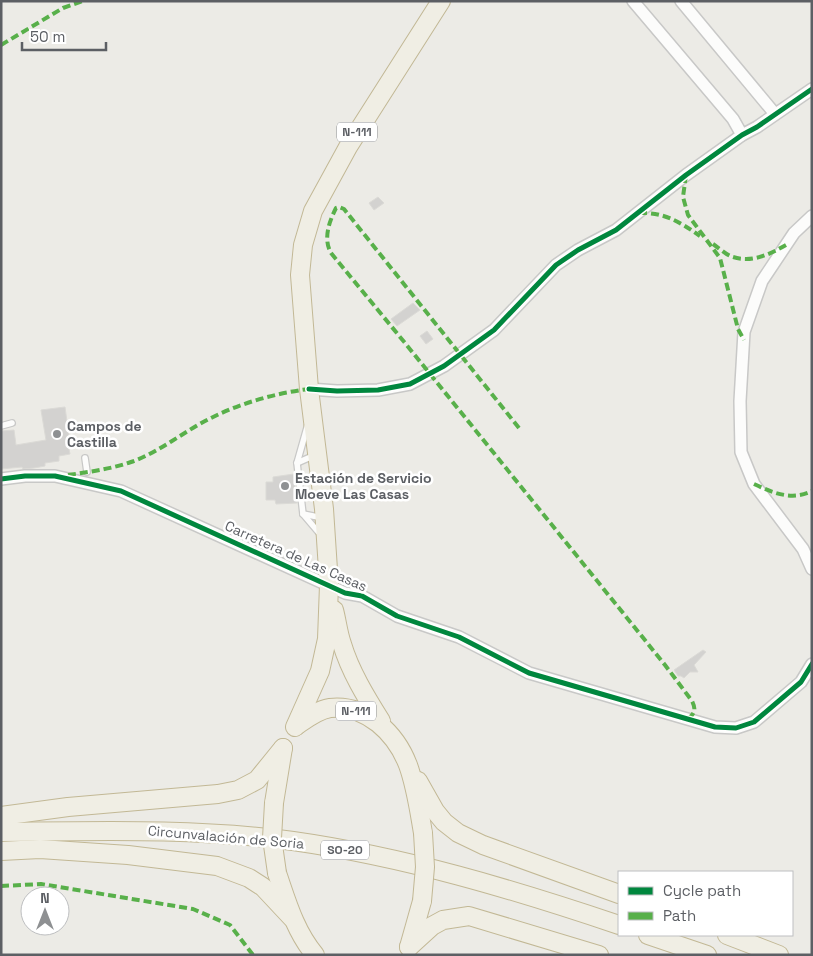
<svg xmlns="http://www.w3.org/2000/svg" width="813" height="956" viewBox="0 0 813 956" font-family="'Space Grotesk',sans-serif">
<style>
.building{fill:#d3d2d0;stroke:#dbdad6}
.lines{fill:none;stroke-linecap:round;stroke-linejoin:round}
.service-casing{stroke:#c8c8c7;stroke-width:8}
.minor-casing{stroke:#c8c8c7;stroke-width:14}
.trunk-casing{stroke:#c2b895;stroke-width:20}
.service{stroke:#fcfcfb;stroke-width:5.5}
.minor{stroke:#fcfcfb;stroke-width:11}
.trunk{stroke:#f0eee4;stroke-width:18}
.trunk-bridge-casing{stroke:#c2b895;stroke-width:20;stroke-linecap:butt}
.trunk-bridge{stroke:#f0eee4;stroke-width:18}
.quiet{stroke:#58b04a;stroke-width:4;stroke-dasharray:8 4;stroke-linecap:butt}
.cycleway-casing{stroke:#fff;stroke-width:8}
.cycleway{stroke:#00873e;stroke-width:5}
.poi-dot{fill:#8e9092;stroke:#fff;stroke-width:2}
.labels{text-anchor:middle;stroke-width:5;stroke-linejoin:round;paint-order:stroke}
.shield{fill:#fff;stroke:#8d8f92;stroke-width:1}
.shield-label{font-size:12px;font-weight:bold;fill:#5c5f64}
.poi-label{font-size:14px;font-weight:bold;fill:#5c5f64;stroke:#fff;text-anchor:start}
.street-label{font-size:14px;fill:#5c5f64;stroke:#fff}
</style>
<rect width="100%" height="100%" fill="#ecebe6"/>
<!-- building -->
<g class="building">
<polygon points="378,197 384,203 374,210 369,203"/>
<polygon points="413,303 420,310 397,326 391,319"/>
<polygon points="427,331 433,339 426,344 420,336"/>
<polygon points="65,407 70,444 68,444 70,454 59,456 59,461 45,463 45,466 34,468 23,469 22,467 1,469 1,431 14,430 16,445 46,440 41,410"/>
<polygon points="294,474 297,503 276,504 275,500 266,500 266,482 273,482 273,477"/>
<polygon points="703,650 706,652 694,665 698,672 690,672 684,678 681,676 678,676 674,670"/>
</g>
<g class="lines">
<defs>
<g id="service">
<polyline points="308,424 297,463 303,514 320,534"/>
<polyline points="1,426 12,423"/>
<polyline points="85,458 87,472"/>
<polyline points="297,463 315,455"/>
<polyline points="303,514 323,518"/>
</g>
<g id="minor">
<polyline points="633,1 733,119 742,135"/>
<polyline points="681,1 775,114"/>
<polyline points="812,216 794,233 762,281 744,332 740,401 741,452 754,484 803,549 812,569"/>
<polyline points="309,389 337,391 378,390 410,384 444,366 494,330 556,265 578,250 616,230 686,175 742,135 757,127 812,89"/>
<polyline points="1,479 25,476 55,476 121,491 345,593 362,596 397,616 459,637 529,673 715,727 736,728 754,722 801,682 812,664"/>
</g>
<g id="trunk">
<path d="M334,610c3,11 4,23 8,34 8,27 24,53 39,77"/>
<path d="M296,726c10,-7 21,-16 34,-18 37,-4 66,26 78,57 8,22 11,45 15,68"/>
<polyline points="295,727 320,671 327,639 329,585 324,509 309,389 300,275 303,245 313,211 348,147 441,1"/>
<polyline points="418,781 435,811 444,822 458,833 483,845 619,894"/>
<polyline points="274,803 283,748"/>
<polyline points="1,816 68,807 218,794 238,790 257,780 283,748"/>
<path d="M1,832c98,-1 195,-4 292,9 112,16 219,48 326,84"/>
<polyline points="1,851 40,849 128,855 217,866 249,878 263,887 292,918"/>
<path d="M277,873c10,29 18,58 38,82"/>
<polyline points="648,935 707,955"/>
<polyline points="727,935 779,955"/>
<polyline points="409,947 432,926 443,920 469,916 599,955"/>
<polyline points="409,947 422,901"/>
</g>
</defs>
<!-- service casing -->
<use href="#service" class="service-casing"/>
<!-- minor casing -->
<use href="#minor" class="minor-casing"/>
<!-- trunk casing -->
<use href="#trunk" class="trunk-casing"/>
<!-- service -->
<use href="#service" class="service"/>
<!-- minor -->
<use href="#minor" class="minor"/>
<!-- trunk -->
<use href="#trunk" class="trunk"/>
<defs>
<g id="trunk-bridge">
<polyline points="274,803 272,838 277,873"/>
<polyline points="422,901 425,867 423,833"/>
</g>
</defs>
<!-- trunk-bridge casing -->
<use href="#trunk-bridge" class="trunk-bridge-casing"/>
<!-- trunk-bridge -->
<use href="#trunk-bridge" class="trunk-bridge"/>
<!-- quiet -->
<g class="quiet">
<polyline points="1,45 63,8 83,1"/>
<polyline points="686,175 683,197 688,215 720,258 738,329 744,340"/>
<path d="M639,213c25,-1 41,9 61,23"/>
<path d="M713,244c6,4 13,11 20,13 20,6 37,-3 53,-12"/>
<path d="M519,428l-175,-219 -5,-2 -3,1c-7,14 -13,31 -5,45l74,90 260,322 27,36c4,8 3,12 -3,17"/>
<path d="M68,475c21,-3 43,-6 63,-13 29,-10 53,-31 80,-44 30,-15 65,-25 98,-29"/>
<path d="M754,484c19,9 38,17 58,7"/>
<polyline points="1,886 41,884 193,909 230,925 253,955"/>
</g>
<defs>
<g id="cycleway">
<polyline points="309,389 337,391 378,390 410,384 444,366 494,330 556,265 578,250 616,230 686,175 742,135 757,127 812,89"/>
<polyline points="1,479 25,476 55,476 121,491 345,593 362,596 397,616 459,637 529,673 715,727 736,728 754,722 801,682 812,664"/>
</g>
</defs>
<!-- cycleway casing -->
<use href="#cycleway" class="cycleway-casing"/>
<!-- cycleway -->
<use href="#cycleway" class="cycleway"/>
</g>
<!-- markers -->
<g class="poi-dot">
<circle cx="57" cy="434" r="5"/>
<circle cx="285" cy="486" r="5"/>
</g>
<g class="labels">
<!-- shield labels -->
<g class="shield">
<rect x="337" y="122.5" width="40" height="19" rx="4"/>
<rect x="336" y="701.5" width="40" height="19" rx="4"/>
<rect x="321" y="840.5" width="48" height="19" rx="4"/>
</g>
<g class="shield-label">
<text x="357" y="136">N-111</text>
<text x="356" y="715">N-111</text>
<text x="345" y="854">SO-20</text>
</g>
<!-- poi labels -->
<g class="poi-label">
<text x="67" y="431">Campos de<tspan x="67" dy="16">Castilla</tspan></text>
<text x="295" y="483">Estación de Servicio<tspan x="295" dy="16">Moeve Las Casas</tspan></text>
</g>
<!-- street labels -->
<g class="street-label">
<text transform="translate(296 556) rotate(24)" y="5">Carretera de Las Casas</text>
<text transform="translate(226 837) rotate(5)" y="5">Circunvalación de Soria</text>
</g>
</g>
<!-- border -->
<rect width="813" height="956" fill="none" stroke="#5c5f64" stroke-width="5"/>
<!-- legend -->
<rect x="618" y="871" width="175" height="65" fill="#ffffff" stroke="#bebfc1"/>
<rect x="628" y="887" width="25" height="8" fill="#00873e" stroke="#bebfc1"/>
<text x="663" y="896" font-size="15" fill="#5c5f64">Cycle path</text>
<rect x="628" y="912" width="25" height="8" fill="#58b04a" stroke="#bebfc1"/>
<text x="663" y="921" font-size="15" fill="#5c5f64">Path</text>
<!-- north arrow -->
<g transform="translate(45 911)"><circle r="24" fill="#ffffff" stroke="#bebfc1"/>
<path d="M0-4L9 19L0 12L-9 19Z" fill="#8e9092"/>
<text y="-8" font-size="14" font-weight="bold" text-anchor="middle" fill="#5c5f64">N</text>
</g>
<!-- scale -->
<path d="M22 42v8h84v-8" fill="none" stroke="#5c5f64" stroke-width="2.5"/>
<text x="30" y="42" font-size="15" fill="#5c5f64" stroke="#ffffff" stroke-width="4" paint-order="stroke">50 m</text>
</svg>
